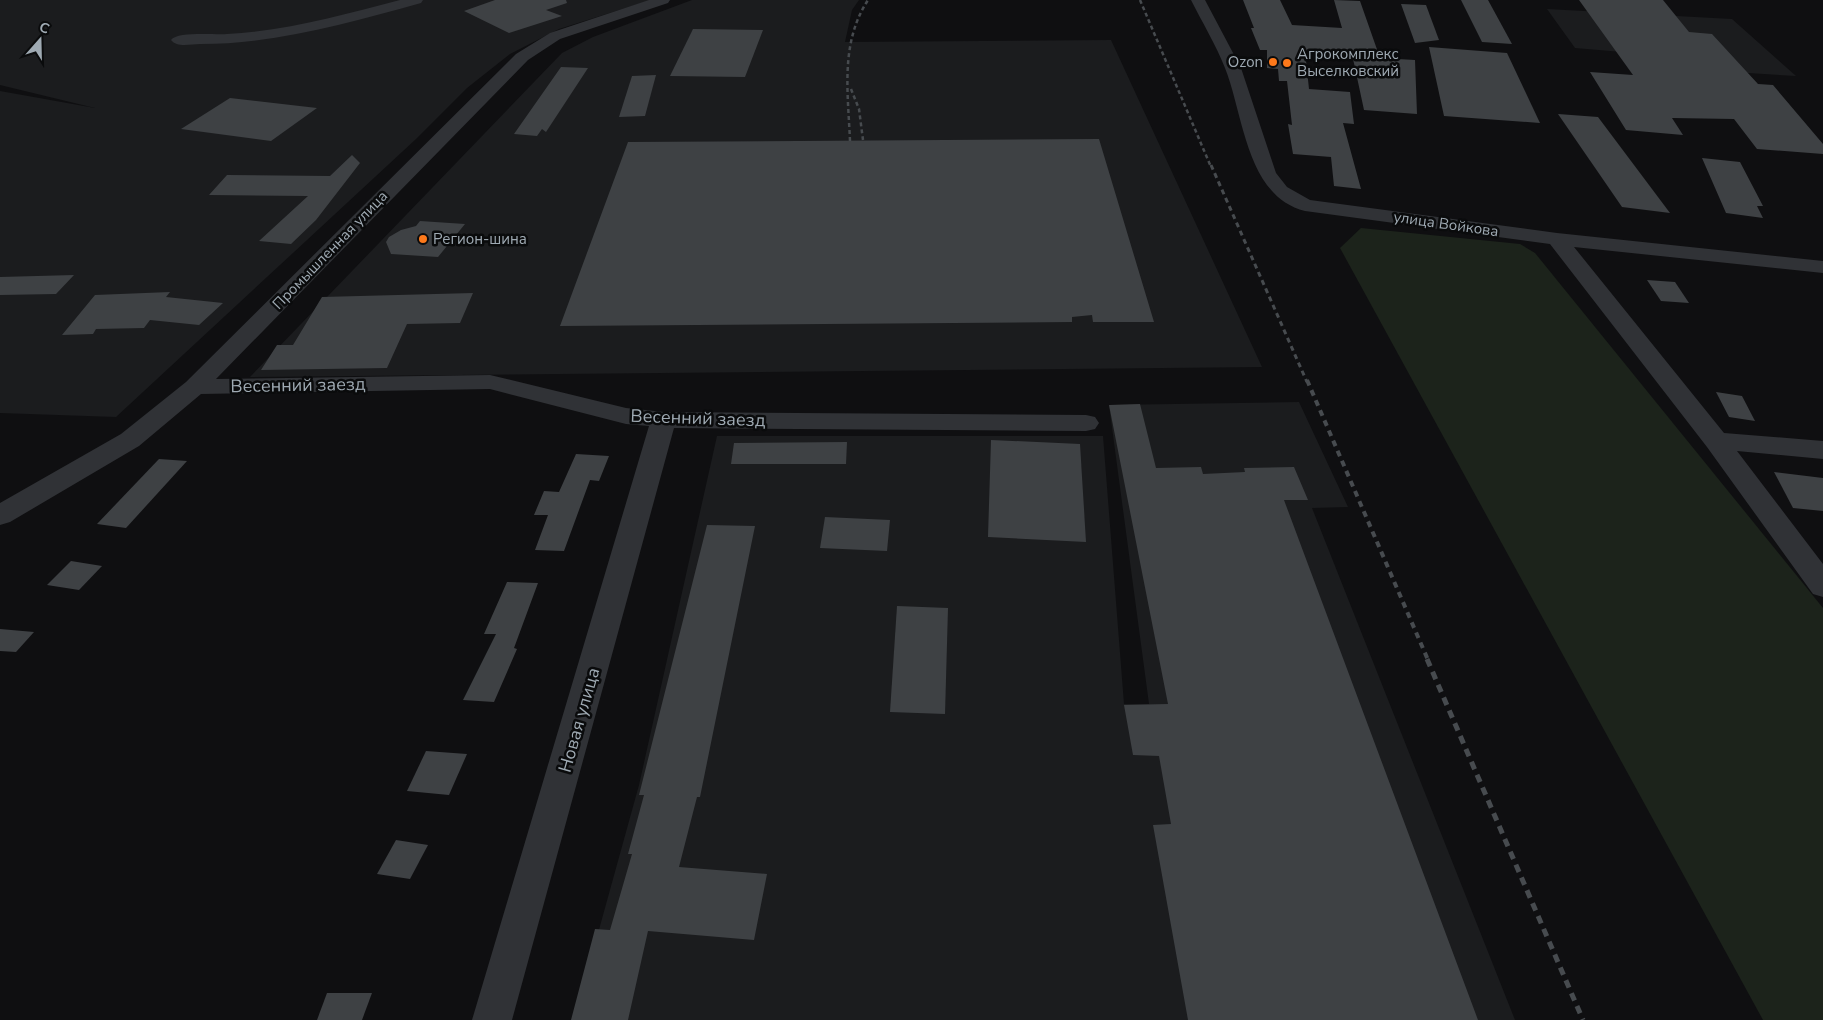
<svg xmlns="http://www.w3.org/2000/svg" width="1823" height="1020" viewBox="0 0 1823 1020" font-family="'Nunito Sans',sans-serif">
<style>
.built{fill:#1b1c1e}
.green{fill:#1c231b}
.building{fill:#3e4144}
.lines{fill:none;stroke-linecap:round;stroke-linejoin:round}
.minor{fill:#303236;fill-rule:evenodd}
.rail-far3{stroke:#474b4f;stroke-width:2.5;stroke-dasharray:4 3;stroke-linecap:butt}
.rail-far2{stroke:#474b4f;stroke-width:3;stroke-dasharray:5 4;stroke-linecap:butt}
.rail-far1{stroke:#474b4f;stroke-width:4;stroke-dasharray:6 5;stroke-linecap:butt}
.rail{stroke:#474b4f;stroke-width:5;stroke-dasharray:8 6;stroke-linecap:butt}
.poi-dot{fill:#fd791b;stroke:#0a0b0c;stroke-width:2}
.labels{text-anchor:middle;stroke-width:5;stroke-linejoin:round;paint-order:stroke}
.far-poi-label{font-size:15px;fill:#9faab3;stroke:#0a0b0c;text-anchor:start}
.far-street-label{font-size:15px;fill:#9faab3;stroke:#0a0b0c}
.street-label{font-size:18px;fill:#9faab3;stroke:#0a0b0c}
</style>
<rect width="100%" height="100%" fill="#0f0f11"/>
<!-- built -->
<g class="built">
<polygon points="0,0 651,0 559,29 510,54 467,88 416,139 116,417 0,413 0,91 95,108 0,85"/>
<polygon points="692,0 859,0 852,10 845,42 1111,40 1262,367 250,377 562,53 593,37"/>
<polygon points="1547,9 1732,19 1796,76 1636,66 1622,52 1575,48"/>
<polygon points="1299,402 1348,507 1312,508 1515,1020 574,1020 639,785 717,436 1103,436 1124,704 1149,704 1109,405"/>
</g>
<!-- green -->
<polygon class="green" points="1361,228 1520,244 1535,253 1823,608 1823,1020 1763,1020 1340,248"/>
<!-- building -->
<g class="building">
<polygon points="495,0 566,0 567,3 546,10 562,16 509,33 464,11"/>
<polygon points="1243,0 1280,0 1292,25 1342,28 1334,0 1360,1 1380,58 1415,60 1417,114 1364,110 1352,54 1305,51 1309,89 1350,92 1354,124 1343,123 1361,189 1334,186 1331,157 1293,154 1288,124 1292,125 1287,81 1279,81 1278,69 1267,68 1267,50 1260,50 1251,28 1254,28"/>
<polygon points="1461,0 1488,0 1512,44 1482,42"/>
<polygon points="1579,0 1663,0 1689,32 1712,34 1758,84 1773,85 1823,144 1823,154 1757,149 1734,119 1672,118 1683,135 1626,130 1590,72 1633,75"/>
<polygon points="1401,4 1426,5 1439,40 1415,43"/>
<polygon points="693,29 763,30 745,77 670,76"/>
<polygon points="1429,47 1507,53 1540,123 1444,116"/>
<polygon points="561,67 588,68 546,132 542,129 537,136 514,134"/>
<polygon points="656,75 645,116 619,117 632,76"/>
<polygon points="230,98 317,108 271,141 181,129"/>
<polygon points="1558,114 1598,117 1670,213 1622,207"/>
<polygon points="1099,139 1154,322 1093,322 1092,315 1072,317 1072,322 560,326 628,142"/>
<polygon points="352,155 360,163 316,220 291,244 259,241 308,196 209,195 227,175 330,176"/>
<polygon points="1702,158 1740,162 1763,206 1757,206 1763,218 1726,213"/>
<polygon points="420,221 465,224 438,257 391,254 386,242 389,237 401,230 416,226"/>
<polygon points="74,275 56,294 0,295 0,277"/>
<polygon points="1647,280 1675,282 1689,303 1661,301"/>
<polygon points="170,292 166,297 223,303 199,325 150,320 144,328 96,329 93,334 62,335 95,295"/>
<polygon points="473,293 460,323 407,324 387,368 261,370 277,345 293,345 322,297"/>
<polygon points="1716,392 1742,396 1755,421 1729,417"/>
<polygon points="1140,404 1156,468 1201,467 1203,474 1245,472 1244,468 1294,467 1308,500 1284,500 1478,1020 1188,1020 1153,825 1171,824 1159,756 1133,755 1124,705 1168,704 1109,405"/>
<polygon points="991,440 1080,444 1086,542 988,537"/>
<polygon points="847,442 846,464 731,464 734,443"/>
<polygon points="576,454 609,456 599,481 590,480 564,551 535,550 548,515 534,515 544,491 559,492"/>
<polygon points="159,459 187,461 126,528 97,524"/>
<polygon points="1774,472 1823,478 1823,511 1793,508"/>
<polygon points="825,517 890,520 887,551 820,548"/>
<polygon points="707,525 755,526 700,797 697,797 679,867 767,874 754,940 648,931 628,1020 571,1020 595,929 610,930 632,854 628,854 644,795 639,795"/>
<polygon points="71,561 102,566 79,590 47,585"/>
<polygon points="507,582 538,583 514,648 517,649 494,702 463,700 496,634 484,634"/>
<polygon points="897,606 948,608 945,714 890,712"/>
<polygon points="0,629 34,632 16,652 0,651"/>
<polygon points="426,751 467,754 449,795 407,791"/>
<polygon points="396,840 428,845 410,879 377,874"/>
<polygon points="327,993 372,993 362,1020 317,1020"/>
</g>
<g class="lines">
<!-- minor -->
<g class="minor">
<path d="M400,0h23l-2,3c-72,20 -146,41 -221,41 -9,0 -23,4 -29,-4 6,-9 44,-5 56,-6 58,-3 116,-19 173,-34z"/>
<polygon points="649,0 670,0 668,3 560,39 528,60 216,379 490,375 626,408 664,412 1086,415 1095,417 1099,423 1095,429 1086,431 674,428 512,1020 472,1020 649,426 626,424 490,389 201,394 139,446 10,522 0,525 0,503 121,434 186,382 516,54 550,33"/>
<path d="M1191,0h14l36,68 35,105 11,14 23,13 247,33 266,28v12l-249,-26 150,186 99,8v18l-86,-8 86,113v33l-10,-3 -106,-147 -157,-203 -245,-33c-59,-15 -61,-95 -80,-143 -9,-23 -23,-46 -34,-68z"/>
</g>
<!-- rail-far3 -->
<g class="rail-far3">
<polyline points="1140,0 1211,167"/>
<polyline points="851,89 859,109 863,140"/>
<path d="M850,141c-2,-49 -10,-98 18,-141"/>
</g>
<!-- rail-far2 -->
<polyline class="rail-far2" points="1211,165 1307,382"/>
<!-- rail-far1 -->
<polyline class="rail-far1" points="1307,380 1428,660"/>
<!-- rail -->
<polyline class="rail" points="1427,659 1583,1020"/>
</g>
<!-- markers -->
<g class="poi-dot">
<circle cx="1273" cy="62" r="5"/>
<circle cx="1287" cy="63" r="5"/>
<circle cx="423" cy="239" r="5"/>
</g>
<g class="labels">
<!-- far-poi labels -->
<g class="far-poi-label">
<text x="1297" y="59">Агрокомплекс<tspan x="1297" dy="17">Выселковский</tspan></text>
<text x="1263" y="67" text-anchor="end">Ozon</text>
<text x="433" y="244">Регион-шина</text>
</g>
<!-- far-street labels -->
<g class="far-street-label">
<text transform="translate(1446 224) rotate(8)" y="5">улица Войкова</text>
<text transform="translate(330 250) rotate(-46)" y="5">Промышленная улица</text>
</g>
<!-- street labels -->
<g class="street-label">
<text transform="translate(298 385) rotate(-1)" y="6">Весенний заезд</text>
<text transform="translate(698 418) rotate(2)" y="6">Весенний заезд</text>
<text transform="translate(579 720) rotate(-74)" y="6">Новая улица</text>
</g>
</g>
<!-- north arrow -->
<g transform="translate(40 40) rotate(20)" stroke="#0a0b0c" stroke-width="4" paint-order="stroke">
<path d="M0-4L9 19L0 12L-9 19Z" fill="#9faab3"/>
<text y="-8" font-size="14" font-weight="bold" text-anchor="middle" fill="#9faab3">С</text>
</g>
</svg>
